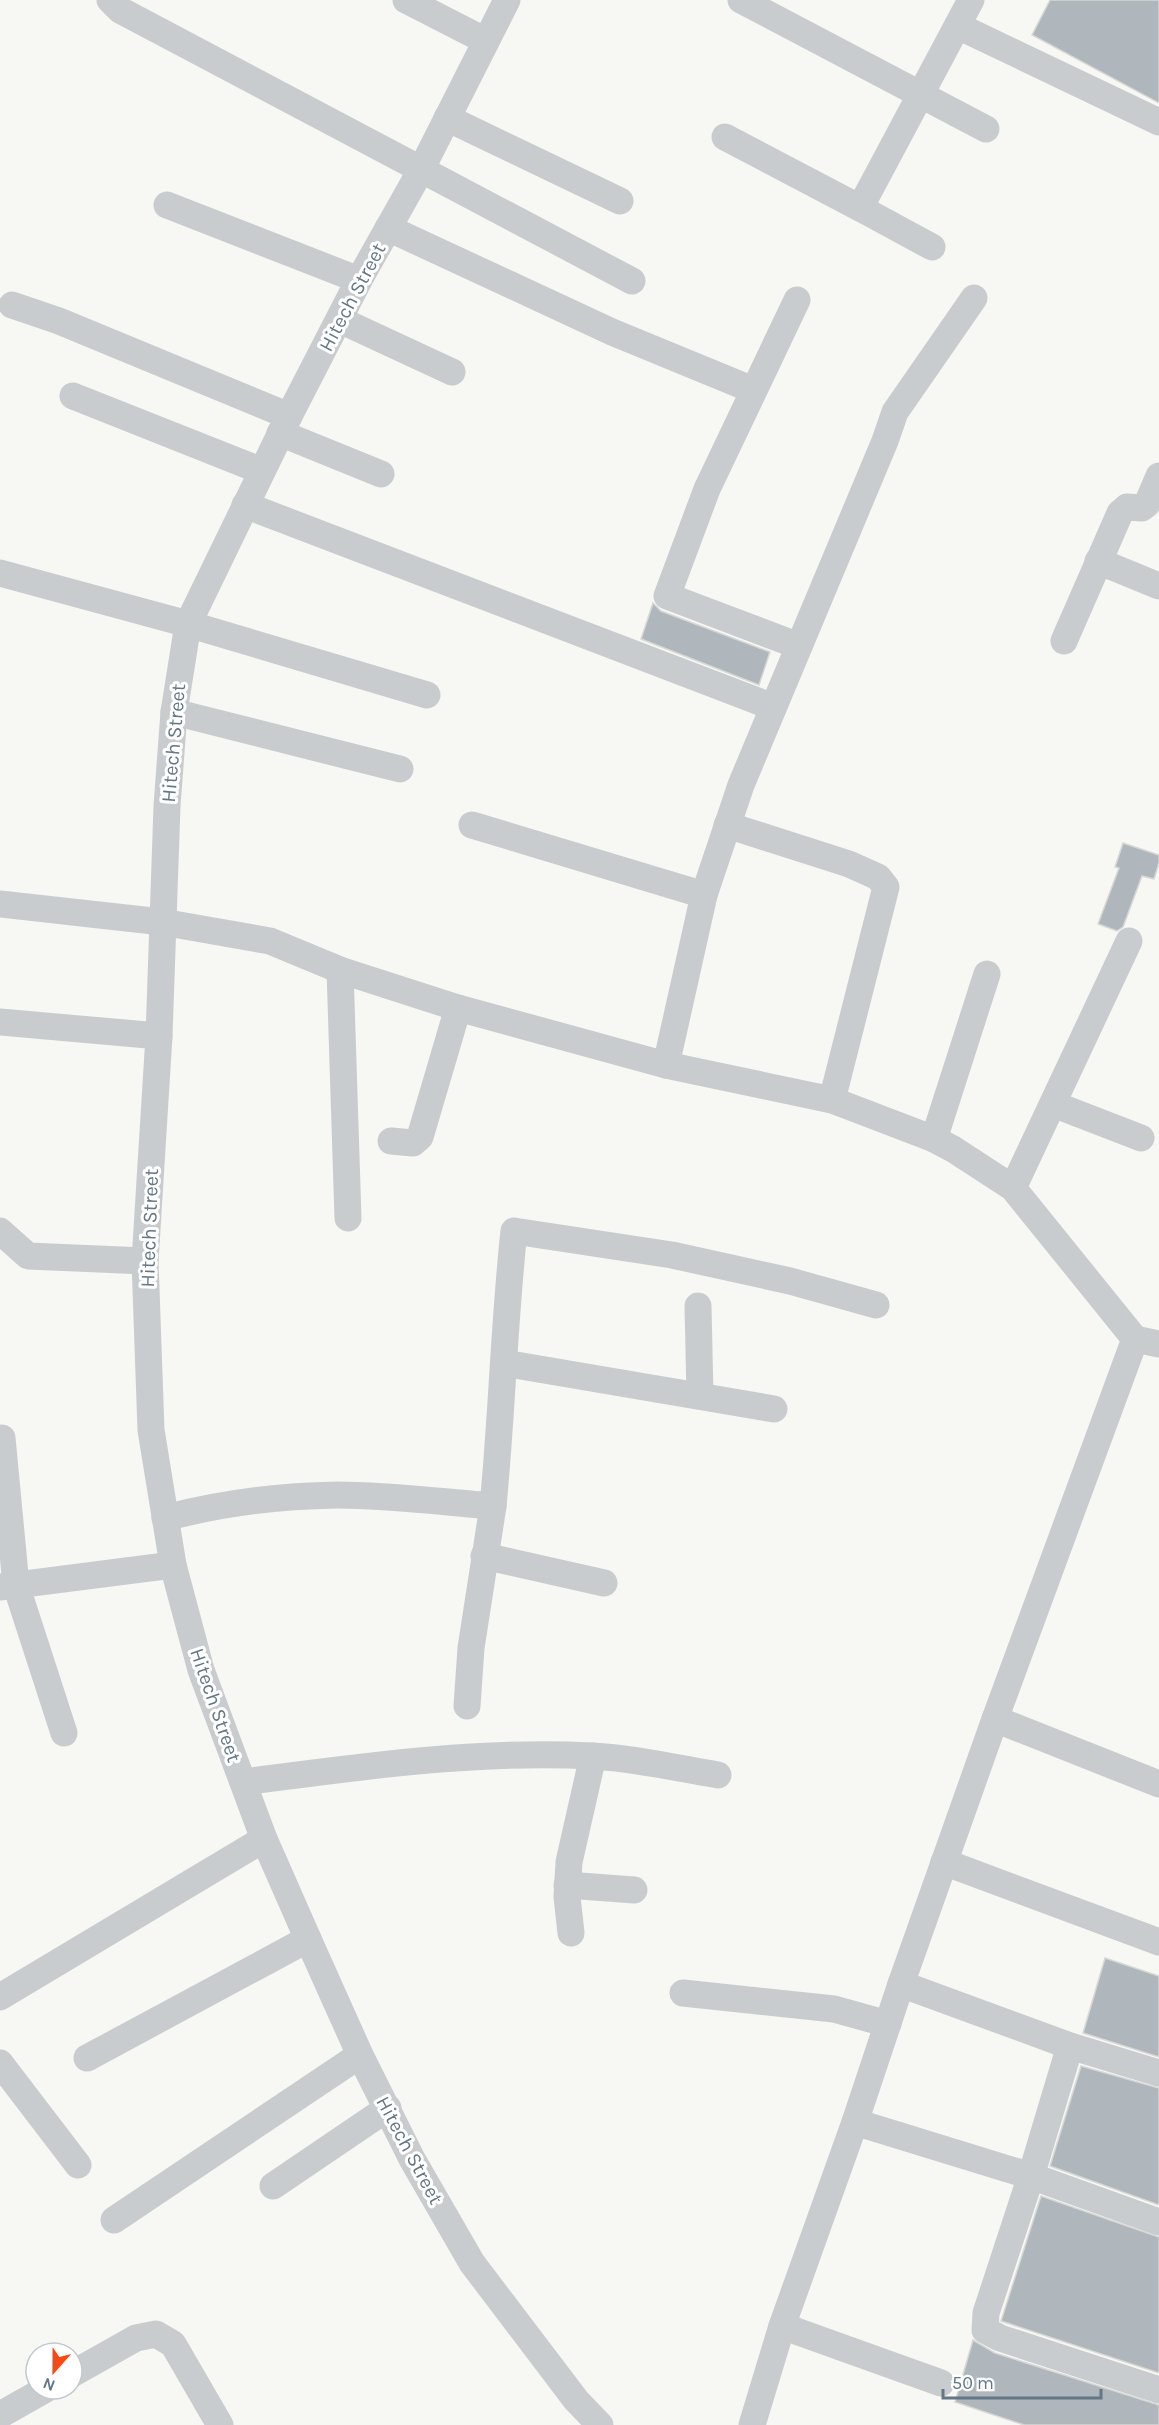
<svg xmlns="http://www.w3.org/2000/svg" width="1159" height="2425" viewBox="0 0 1159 2425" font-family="Karla,sans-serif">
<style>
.building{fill:#afb7bd;stroke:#d8d8d5;stroke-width:1.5}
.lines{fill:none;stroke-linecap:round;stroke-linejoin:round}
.minor{stroke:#c9cccf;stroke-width:27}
.labels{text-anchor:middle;stroke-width:6;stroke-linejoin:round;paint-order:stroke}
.street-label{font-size:20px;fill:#637787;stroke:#fff}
</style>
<rect width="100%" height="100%" fill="#f7f7f3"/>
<!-- building -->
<g class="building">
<polygon points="1050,0 1159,0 1159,103 1032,35"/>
<polygon points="653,603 661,611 770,652 759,685 641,639"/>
<polygon points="1123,843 1159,855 1159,863 1154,879 1142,876 1123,927 1117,931 1098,924 1119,868 1115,867"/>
<polygon points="1105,1958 1159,1976 1159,2057 1083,2033"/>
<polygon points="1081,2066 1159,2088 1159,2205 1050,2166"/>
<polygon points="1041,2196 1159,2237 1159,2373 1001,2321"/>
<polygon points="973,2340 995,2353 1159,2405 1159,2425 1024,2425 955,2402"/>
</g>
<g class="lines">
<!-- minor -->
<g class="minor">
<polyline points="110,0 120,10 632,281"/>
<polyline points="406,0 486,41"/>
<polyline points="507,0 422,168 359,280 289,416 188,624 174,712 167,806 159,1036 145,1261 151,1430 173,1565 201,1670 264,1839 308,1939 360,2055 412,2159 472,2263 576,2400 600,2425"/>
<polyline points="741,0 986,129"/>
<polyline points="958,26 1159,122"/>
<polyline points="447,118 620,201"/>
<polyline points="725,137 860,208 971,0"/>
<polyline points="167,205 359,280"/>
<polyline points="860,208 932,247"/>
<polyline points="388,228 612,332 753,390"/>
<polyline points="797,300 707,489 667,596 799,646"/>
<polyline points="12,305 59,321 289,416"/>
<polyline points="340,320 452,372"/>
<polyline points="73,396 262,471"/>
<polyline points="280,433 381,474"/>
<polyline points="245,505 773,707"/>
<polyline points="1098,561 1159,586"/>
<polyline points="0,573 188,624 427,695"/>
<polyline points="1064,641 1120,513 1127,507 1142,508 1147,504 1159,476"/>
<polyline points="174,712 400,769"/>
<polyline points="472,825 704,895"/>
<polyline points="727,825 849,864 878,877 886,887 832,1100"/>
<polyline points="0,904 162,922 270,941 340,970 458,1008 666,1065 832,1100 934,1139 953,1149 1013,1188 1135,1339 1159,1344"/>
<polyline points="340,970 348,1218"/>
<polyline points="0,1022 159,1036"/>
<polyline points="666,1065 704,895 741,785 885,441 895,412 974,298"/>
<polyline points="1053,1104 1141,1138"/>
<polyline points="934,1139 987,974"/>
<polyline points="391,1141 413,1143 420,1137 458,1008"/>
<polyline points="1013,1188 1129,941"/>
<polyline points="0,1231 28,1256 145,1261"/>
<polyline points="698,1306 700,1396"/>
<polyline points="504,1363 774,1409"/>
<polyline points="2,1438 16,1585 64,1733"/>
<path d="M493,1506c9,-92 11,-184 21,-275l158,24 118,26 86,24"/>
<path d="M165,1518c56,-15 114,-22 172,-23 51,0 105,7 156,11l-22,142 -4,58"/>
<polyline points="484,1556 604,1583"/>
<polyline points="0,1587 173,1565"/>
<polyline points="995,1719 1159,1784"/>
<path d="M243,1782c116,-15 232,-32 349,-26 42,2 84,12 126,19"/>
<polyline points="944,1862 1159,1942"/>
<polyline points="567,1885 634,1890"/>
<polyline points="571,1933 567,1897 569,1862 593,1756"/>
<polyline points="901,1984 1070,2046 1159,2073"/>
<polyline points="683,1993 834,2009 888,2024"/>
<polyline points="0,1997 264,1839"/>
<polyline points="1070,2046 1031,2176 986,2313 985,2330 1000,2338 1159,2390"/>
<polyline points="87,2058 308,1939"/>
<polyline points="0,2063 78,2165"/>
<polyline points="855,2122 1031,2176 1159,2222"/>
<polyline points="273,2186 388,2108"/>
<polyline points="114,2220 360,2055"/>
<polyline points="782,2326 941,2383"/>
<polyline points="72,2374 136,2338 156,2334 173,2344 220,2425"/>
<polyline points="0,2415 46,2389"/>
<polyline points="752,2425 782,2326 855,2122 901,1984 995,1719 1135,1339"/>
</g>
</g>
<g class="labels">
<!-- street labels -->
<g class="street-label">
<text transform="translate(352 297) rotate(-62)" y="7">Hitech Street</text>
<text transform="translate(173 743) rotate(-85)" y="7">Hitech Street</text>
<text transform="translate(149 1228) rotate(-88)" y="7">Hitech Street</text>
<text transform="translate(216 1705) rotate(71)" y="7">Hitech Street</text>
<text transform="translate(410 2150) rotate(62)" y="7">Hitech Street</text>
</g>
</g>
<!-- north arrow -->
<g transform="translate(54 2371) rotate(201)"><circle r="28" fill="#ffffff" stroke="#c1c9cf" stroke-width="1.5"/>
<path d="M0-4.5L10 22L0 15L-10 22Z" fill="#f34b17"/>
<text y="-9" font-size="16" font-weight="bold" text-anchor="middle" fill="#637787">N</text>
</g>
<!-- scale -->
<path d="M943 2389v9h158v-9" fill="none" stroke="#637787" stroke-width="3"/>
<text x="952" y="2389" font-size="18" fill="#637787" stroke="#ffffff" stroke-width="4.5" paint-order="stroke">50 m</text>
</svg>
